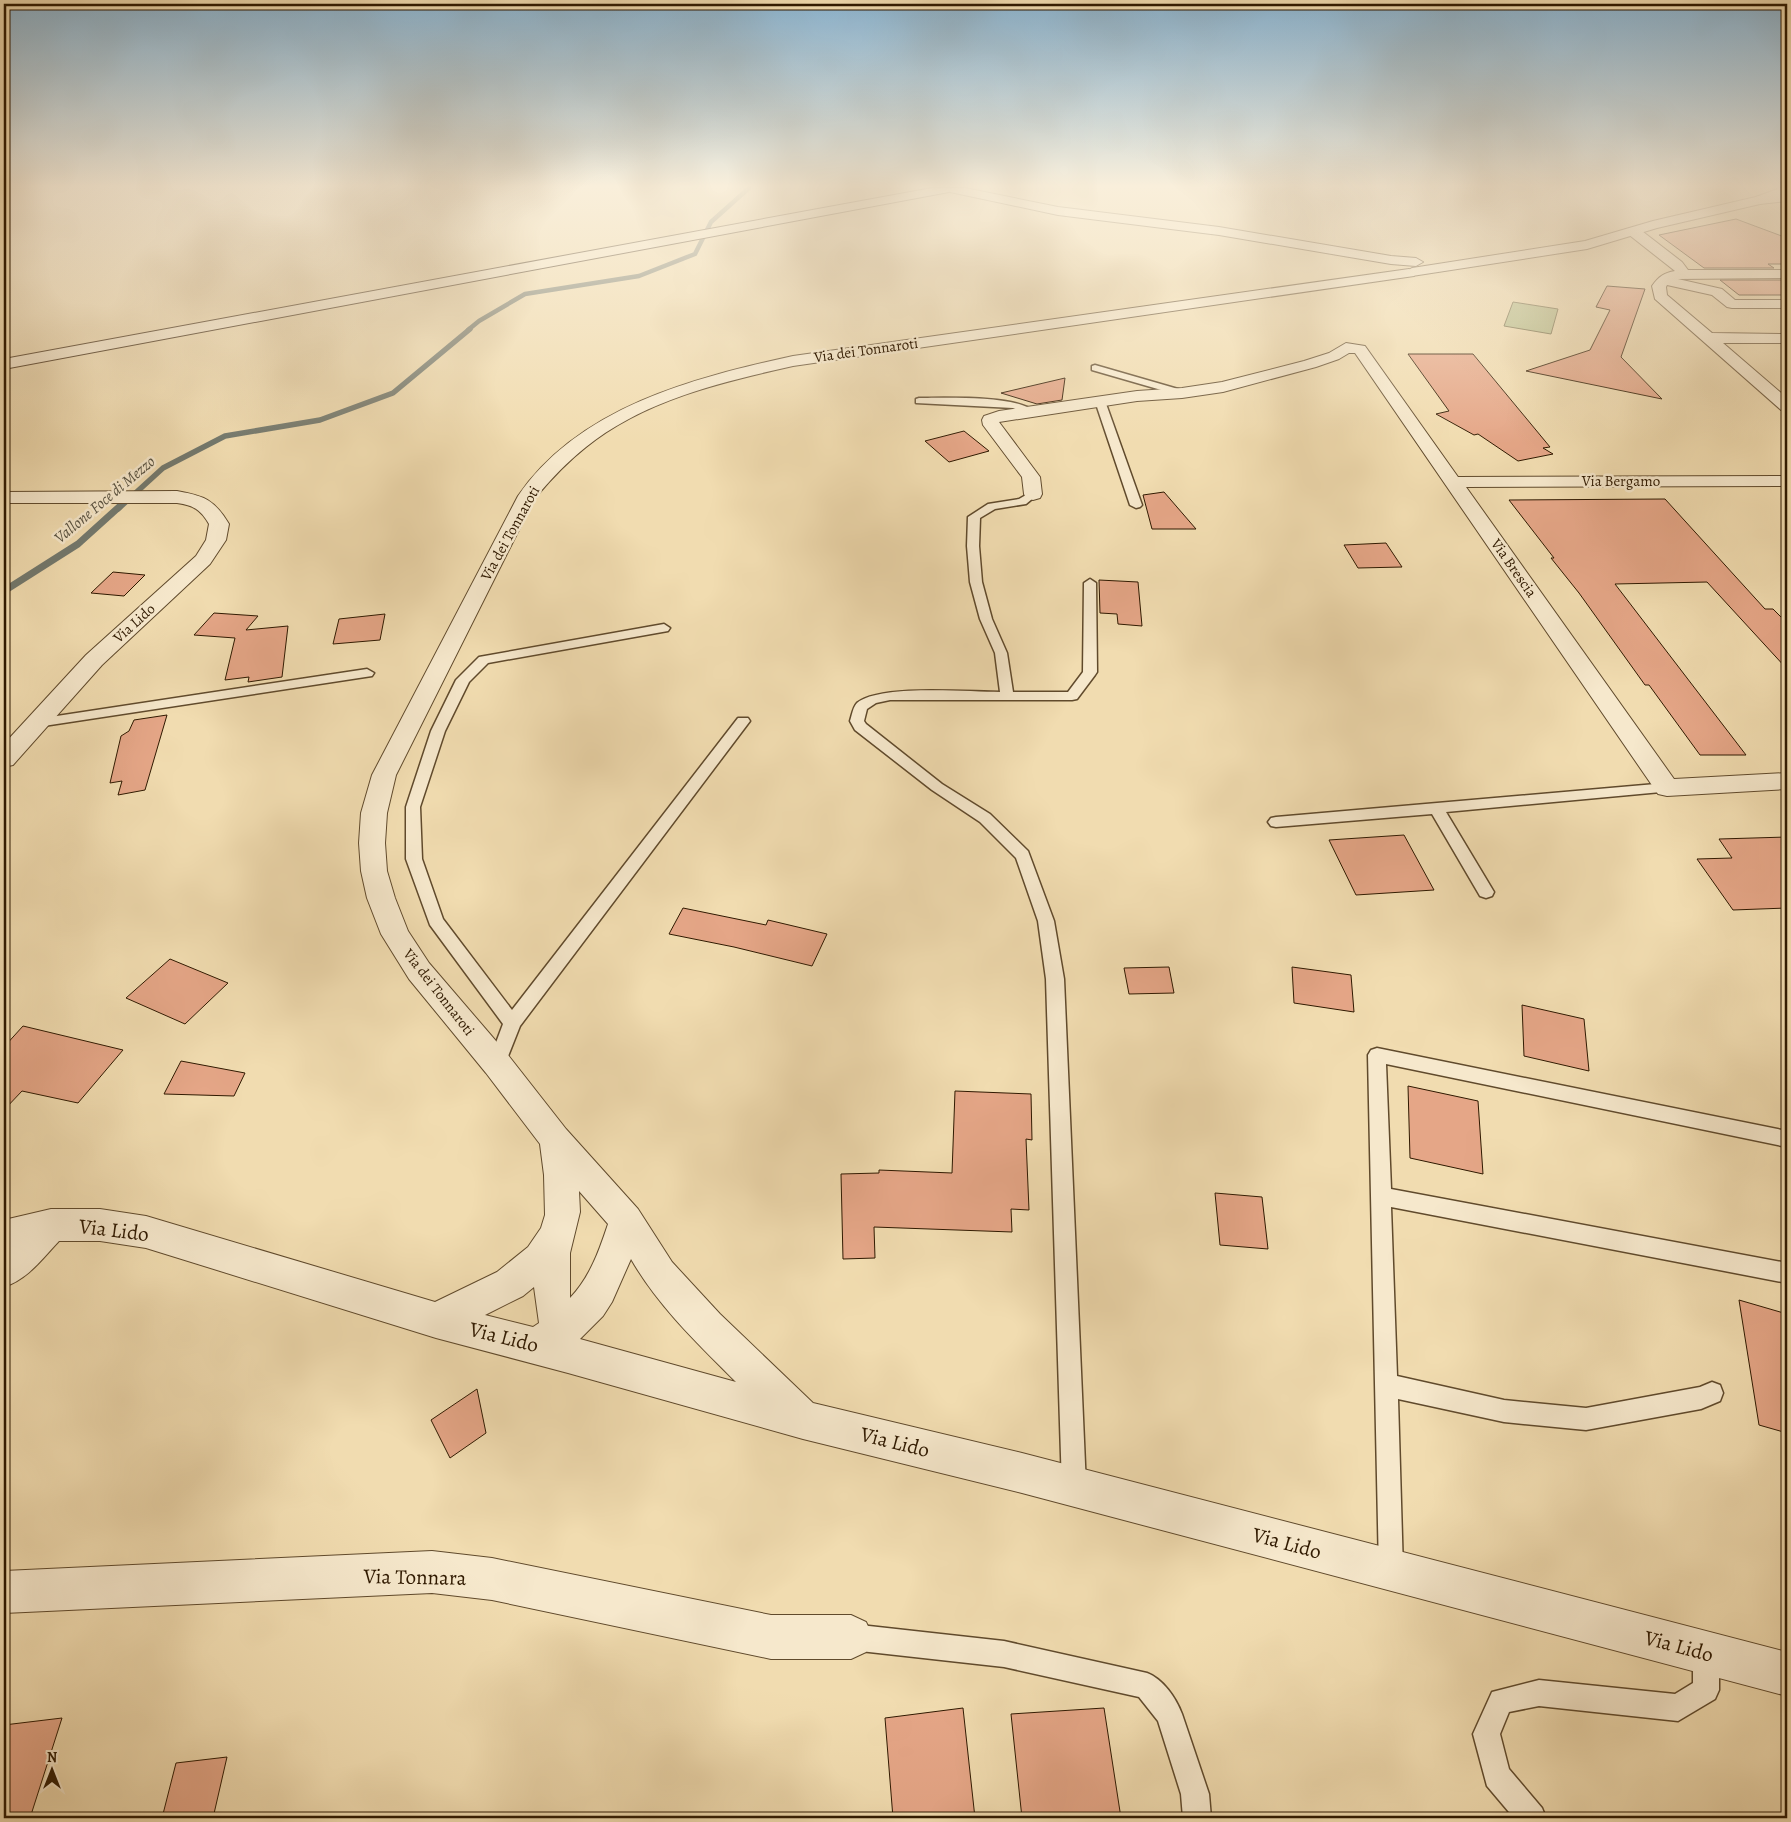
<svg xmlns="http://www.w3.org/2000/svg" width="1791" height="1822" viewBox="0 0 1791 1822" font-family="Alegreya,serif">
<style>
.green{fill:#b9c08c;stroke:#746c46}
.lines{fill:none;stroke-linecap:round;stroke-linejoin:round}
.stream-far2{stroke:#73796e;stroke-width:4.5}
.stream-far1{stroke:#73796e;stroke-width:5.5}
.stream{stroke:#73796e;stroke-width:7}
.building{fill:#e5a687;stroke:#2f1900}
.service-casing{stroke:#604a2c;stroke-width:3}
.minor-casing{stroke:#604a2c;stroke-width:2}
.tertiary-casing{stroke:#604a2c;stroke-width:2}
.secondary-casing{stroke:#2f1900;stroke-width:2}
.service{fill:#f6e8cc;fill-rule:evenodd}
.minor{fill:#f6e8cc;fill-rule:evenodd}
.tertiary{fill:#f6e8cc;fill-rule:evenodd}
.secondary{fill:#f6e8cc;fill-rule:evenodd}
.labels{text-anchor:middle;stroke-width:5;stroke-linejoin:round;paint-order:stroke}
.far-street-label{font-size:15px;fill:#2f1900;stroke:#f6e8cc}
.far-water-label{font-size:16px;font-style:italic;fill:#575140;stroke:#f6e8cc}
.near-street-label{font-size:21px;fill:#2f1900;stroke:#f6e8cc}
</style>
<rect width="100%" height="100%" fill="#f1dcb0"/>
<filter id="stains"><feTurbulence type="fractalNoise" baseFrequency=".004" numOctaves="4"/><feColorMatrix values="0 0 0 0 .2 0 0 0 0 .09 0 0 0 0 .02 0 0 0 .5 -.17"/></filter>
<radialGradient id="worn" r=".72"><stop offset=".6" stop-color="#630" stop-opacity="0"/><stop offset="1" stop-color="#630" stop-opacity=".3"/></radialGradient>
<!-- green -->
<polygon class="green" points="1513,302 1558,309 1551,334 1504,326"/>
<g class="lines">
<!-- stream-far2 -->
<polyline class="stream-far2" points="468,330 479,321 525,294 639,276 695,254 711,222 749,188"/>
<!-- stream-far1 -->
<polyline class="stream-far1" points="118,509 163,468 225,436 320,420 393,393 470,329"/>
<!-- stream -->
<polyline class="stream" points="4,591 78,544 119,507"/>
</g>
<!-- building -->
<g class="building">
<polygon points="1736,219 1787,238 1787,264 1768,264 1774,268 1704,268 1659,235"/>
<polygon points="1720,280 1787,280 1787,295 1739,295"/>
<polygon points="1607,286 1645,289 1621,357 1662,399 1526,371 1590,350 1610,310 1596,307"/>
<polygon points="1408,354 1473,354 1550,447 1543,448 1553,454 1518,461 1478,434 1474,435 1436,414 1449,411"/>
<polygon points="1065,378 1062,400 1037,404 1001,393"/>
<polygon points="964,431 989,451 949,462 925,441"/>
<polygon points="1164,492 1196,529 1152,529 1143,495"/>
<polygon points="1665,499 1765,609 1773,609 1787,623 1787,669 1707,582 1615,584 1746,755 1700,755 1649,685 1645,685 1579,593 1551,558 1554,558 1509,500"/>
<polygon points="1386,543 1402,567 1358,568 1344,545"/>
<polygon points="113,572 145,575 124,596 91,593"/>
<polygon points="1099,580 1138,582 1142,626 1118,624 1117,614 1100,613"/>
<polygon points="214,613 258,616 246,630 288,626 282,677 248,682 249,677 225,680 235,638 194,635"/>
<polygon points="385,614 380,640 333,644 339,619"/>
<polygon points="167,715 145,790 118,795 122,781 110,783 121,736 129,731 134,720"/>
<polygon points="1404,835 1434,890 1356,895 1329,840"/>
<polygon points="1787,837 1787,908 1733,910 1697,859 1732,858 1719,839"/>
<polygon points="683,908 766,925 768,920 827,934 812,966 734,947 669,934"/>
<polygon points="170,959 228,983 185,1024 126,998"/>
<polygon points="1169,967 1174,993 1129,994 1124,968"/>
<polygon points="1292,967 1351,975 1354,1012 1294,1003"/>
<polygon points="1522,1005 1584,1019 1589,1071 1524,1056"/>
<polygon points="23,1026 123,1050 78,1103 22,1091 4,1110 4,1047"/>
<polygon points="181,1061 245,1073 234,1096 164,1094"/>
<polygon points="1408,1086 1478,1101 1483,1174 1410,1158"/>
<polygon points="955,1091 1031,1094 1032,1140 1026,1139 1029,1210 1011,1209 1012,1232 874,1227 875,1258 843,1259 841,1174 879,1173 879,1170 952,1173"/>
<polygon points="1215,1193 1262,1197 1268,1249 1220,1245"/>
<polygon points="1739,1300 1787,1314 1787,1433 1759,1425"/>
<polygon points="477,1389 486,1433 450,1458 431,1420"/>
<polygon points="963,1708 975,1818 893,1818 885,1718"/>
<polygon points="1104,1708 1121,1818 1022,1818 1011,1714"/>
<polygon points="62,1718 30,1818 4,1818 4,1725"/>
<polygon points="227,1757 213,1818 162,1818 176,1763"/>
</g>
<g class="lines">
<defs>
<g id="service">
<polygon points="1095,365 1185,391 1187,393 1182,396 1092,370 1092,366"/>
<path d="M919,398c26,0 99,-3 116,14l-5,3 -17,-7 -97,-5v-4z"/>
<polygon points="1100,398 1105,401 1142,505 1140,507 1136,508 1130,505 1095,401"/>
<path d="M1033,491l5,3 -12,10 -31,5 -15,9 -1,28 3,36 10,37 15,34 6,39h55l15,-20 1,-89 6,-4 6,4 1,89 -2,3 -18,24 -5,1h-182l-14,3 -9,6 -3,12 2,3 76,60 48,30 38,37 26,70 10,58 22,508 -4,8 -8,4 -8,-4 -4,-8 -16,-508 -8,-58 -22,-63 -36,-36 -48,-32 -77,-60 -5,-9c2,-6 3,-14 7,-18 23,-19 111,-11 143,-11l-5,-39 -15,-34 -10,-37 -3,-36 1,-29 20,-13 31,-5z"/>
<polygon points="664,624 670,628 668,631 488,663 469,682 445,731 420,807 422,859 443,919 512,1010 738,718 748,718 750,721 520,1026 503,1069 497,1072 491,1069 488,1064 503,1024 430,925 406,859 406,807 431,731 456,680 479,657"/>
<polygon points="367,669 374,673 372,676 37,727 32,726 30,723 32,720 37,719"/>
<polygon points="1667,783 1672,785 1674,788 1672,791 1446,812 1494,892 1492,896 1486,898 1480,896 1432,814 1276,827 1271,826 1268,822 1271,818 1276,817"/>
<polygon points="1377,1048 1787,1131 1787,1147 1386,1064 1391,1189 1787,1263 1787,1283 1391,1207 1397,1376 1504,1400 1586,1408 1700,1387 1712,1382 1720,1385 1723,1393 1720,1401 1701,1409 1586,1430 1504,1422 1398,1399 1403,1571 1400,1580 1391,1583 1382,1580 1379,1571 1368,1055 1371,1050"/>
<path d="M851,1624l153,17 143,32c16,6 29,25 35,41l27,80 2,24h-28l-2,-24 -23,-73 -19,-24 -135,-30 -153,-17 -9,-4 -4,-9 4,-9z"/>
<polygon points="1706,1640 1715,1644 1719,1653 1719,1690 1715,1699 1678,1721 1539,1706 1509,1712 1500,1734 1509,1769 1542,1808 1546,1818 1514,1818 1487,1786 1473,1734 1492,1692 1539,1680 1675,1694 1693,1683 1693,1653 1697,1644"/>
</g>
<g id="minor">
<polygon points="1780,188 1787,188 1787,193 1760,204 1754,200 1756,197"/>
<path d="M1633,227l5,1 44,34 6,8h99v8l-109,1 44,10 13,11h52v8h-55l-5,-1 -15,-12 -45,-10 -1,2 1,8 45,38 75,1v9h-64l64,55v13l-6,-1 -126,-111 -3,-13c7,-10 12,-13 23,-15l-47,-37 -1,-3z"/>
<path d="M1409,269l7,4 -2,3 -621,90c-71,16 -149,34 -207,81 -19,15 -35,32 -51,51l-139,277 -9,38 -2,30 2,28 8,27 13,33 21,32 79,92 58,74 72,80 34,53 48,52 93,89 209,50 765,199v44l-765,-203 -219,-54 -235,-66 -132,-35 -290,-90 -46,-7h-41c-17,18 -31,38 -55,46v-67l47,-11h49l46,7 289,86 62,-30 31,-25 13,-19 4,-13 -1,-40 -4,-31 -54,-71 -77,-94 -28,-45 -14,-36 -6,-27 -2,-28 2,-30 11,-38 146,-279c61,-89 175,-118 275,-140zM579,1191l29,33c-9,27 -18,53 -38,74v-45l10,-41zM631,1259c27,47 67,85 105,123l-156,-43 23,-23 9,-14zM534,1287l5,36 -6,4 -48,-12 38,-19z"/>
<polygon points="1346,343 1365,346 1458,477 1787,476 1787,486 1466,487 1674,779 1787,773 1787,789 1667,796 1658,794 1355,353 1349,353 1339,359 1316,367 1223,392 1182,398 1137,401 999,422 1040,477 1042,494 1040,498 1033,500 1026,498 1024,494 1022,477 983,425 982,420 984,416 999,411 1137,391 1182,388 1222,382 1304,361 1329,353"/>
<path d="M177,491c27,5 37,8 52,33l-3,16 -16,24 -108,101 -89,100 -9,2v-23l82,-89 110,-99 10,-16 3,-16c-8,-14 -16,-19 -32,-21h-173v-11z"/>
<polygon points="432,1551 492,1558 771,1615 851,1615 866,1622 873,1637 866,1652 851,1659 771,1659 492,1600 432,1593 4,1613 4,1571"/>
</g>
<g id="tertiary">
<polygon points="944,188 965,188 1058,207 1219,227 1391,256 1416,258 1423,262 1416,266 1391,264 1219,235 1058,215 950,192"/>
<polygon points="1787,193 1787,201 1760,204 1657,228 1587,249 1412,276 1405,272 1412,268 1585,241 1653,221 1760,196"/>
</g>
<polygon id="secondary" points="932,188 955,188 949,192 4,369 4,359"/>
</defs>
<!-- service casing -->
<use href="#service" class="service-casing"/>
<!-- minor casing -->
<use href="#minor" class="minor-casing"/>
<!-- tertiary casing -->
<use href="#tertiary" class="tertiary-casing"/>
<!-- secondary casing -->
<use href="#secondary" class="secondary-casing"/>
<!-- service -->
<use href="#service" class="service"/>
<!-- minor -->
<use href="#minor" class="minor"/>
<!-- tertiary -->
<use href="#tertiary" class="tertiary"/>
<!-- secondary -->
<use href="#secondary" class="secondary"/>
</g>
<!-- sky -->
<linearGradient id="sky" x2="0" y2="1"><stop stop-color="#8bb6d4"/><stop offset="0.42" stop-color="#f9efdb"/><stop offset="1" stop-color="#f9efdb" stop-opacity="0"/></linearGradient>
<rect width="1791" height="443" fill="url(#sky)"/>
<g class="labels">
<!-- far-street labels -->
<g class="far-street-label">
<text transform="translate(866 350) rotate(-8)" y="5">Via dei Tonnaroti</text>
<text x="1621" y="486">Via Bergamo</text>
<text transform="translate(510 533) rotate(-61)" y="5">Via dei Tonnaroti</text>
<text transform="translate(1514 568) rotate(55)" y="5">Via Brescia</text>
<text transform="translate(134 623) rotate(-42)" y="5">Via Lido</text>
<text transform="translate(439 992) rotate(52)" y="5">Via dei Tonnaroti</text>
</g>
<!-- far-water labels -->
<g class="far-water-label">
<text transform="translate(104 499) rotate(-40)" y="6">Vallone Foce di Mezzo</text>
</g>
<!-- near-street labels -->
<g class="near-street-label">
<text transform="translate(114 1230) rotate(7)" y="7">Via Lido</text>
<text transform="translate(504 1337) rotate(14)" y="7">Via Lido</text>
<text transform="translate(895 1442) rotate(14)" y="7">Via Lido</text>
<text transform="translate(1287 1543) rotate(15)" y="7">Via Lido</text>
<text transform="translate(415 1577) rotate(1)" y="7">Via Tonnara</text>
<text transform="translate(1679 1646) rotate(15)" y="7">Via Lido</text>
</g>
</g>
<!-- margin -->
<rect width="1791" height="1822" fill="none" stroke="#f1dcb0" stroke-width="20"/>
<rect x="5" y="5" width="1781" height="1812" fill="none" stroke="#2f1900" stroke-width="2.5"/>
<rect x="10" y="10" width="1771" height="1802" fill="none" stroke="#2f1900"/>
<!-- north arrow -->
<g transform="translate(52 1770)" stroke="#f6e8cc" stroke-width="4" paint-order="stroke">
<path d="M0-4L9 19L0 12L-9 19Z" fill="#2f1900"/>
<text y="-8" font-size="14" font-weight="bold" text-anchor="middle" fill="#2f1900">N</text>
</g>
<rect width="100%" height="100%" filter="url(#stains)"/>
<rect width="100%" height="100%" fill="url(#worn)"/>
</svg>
